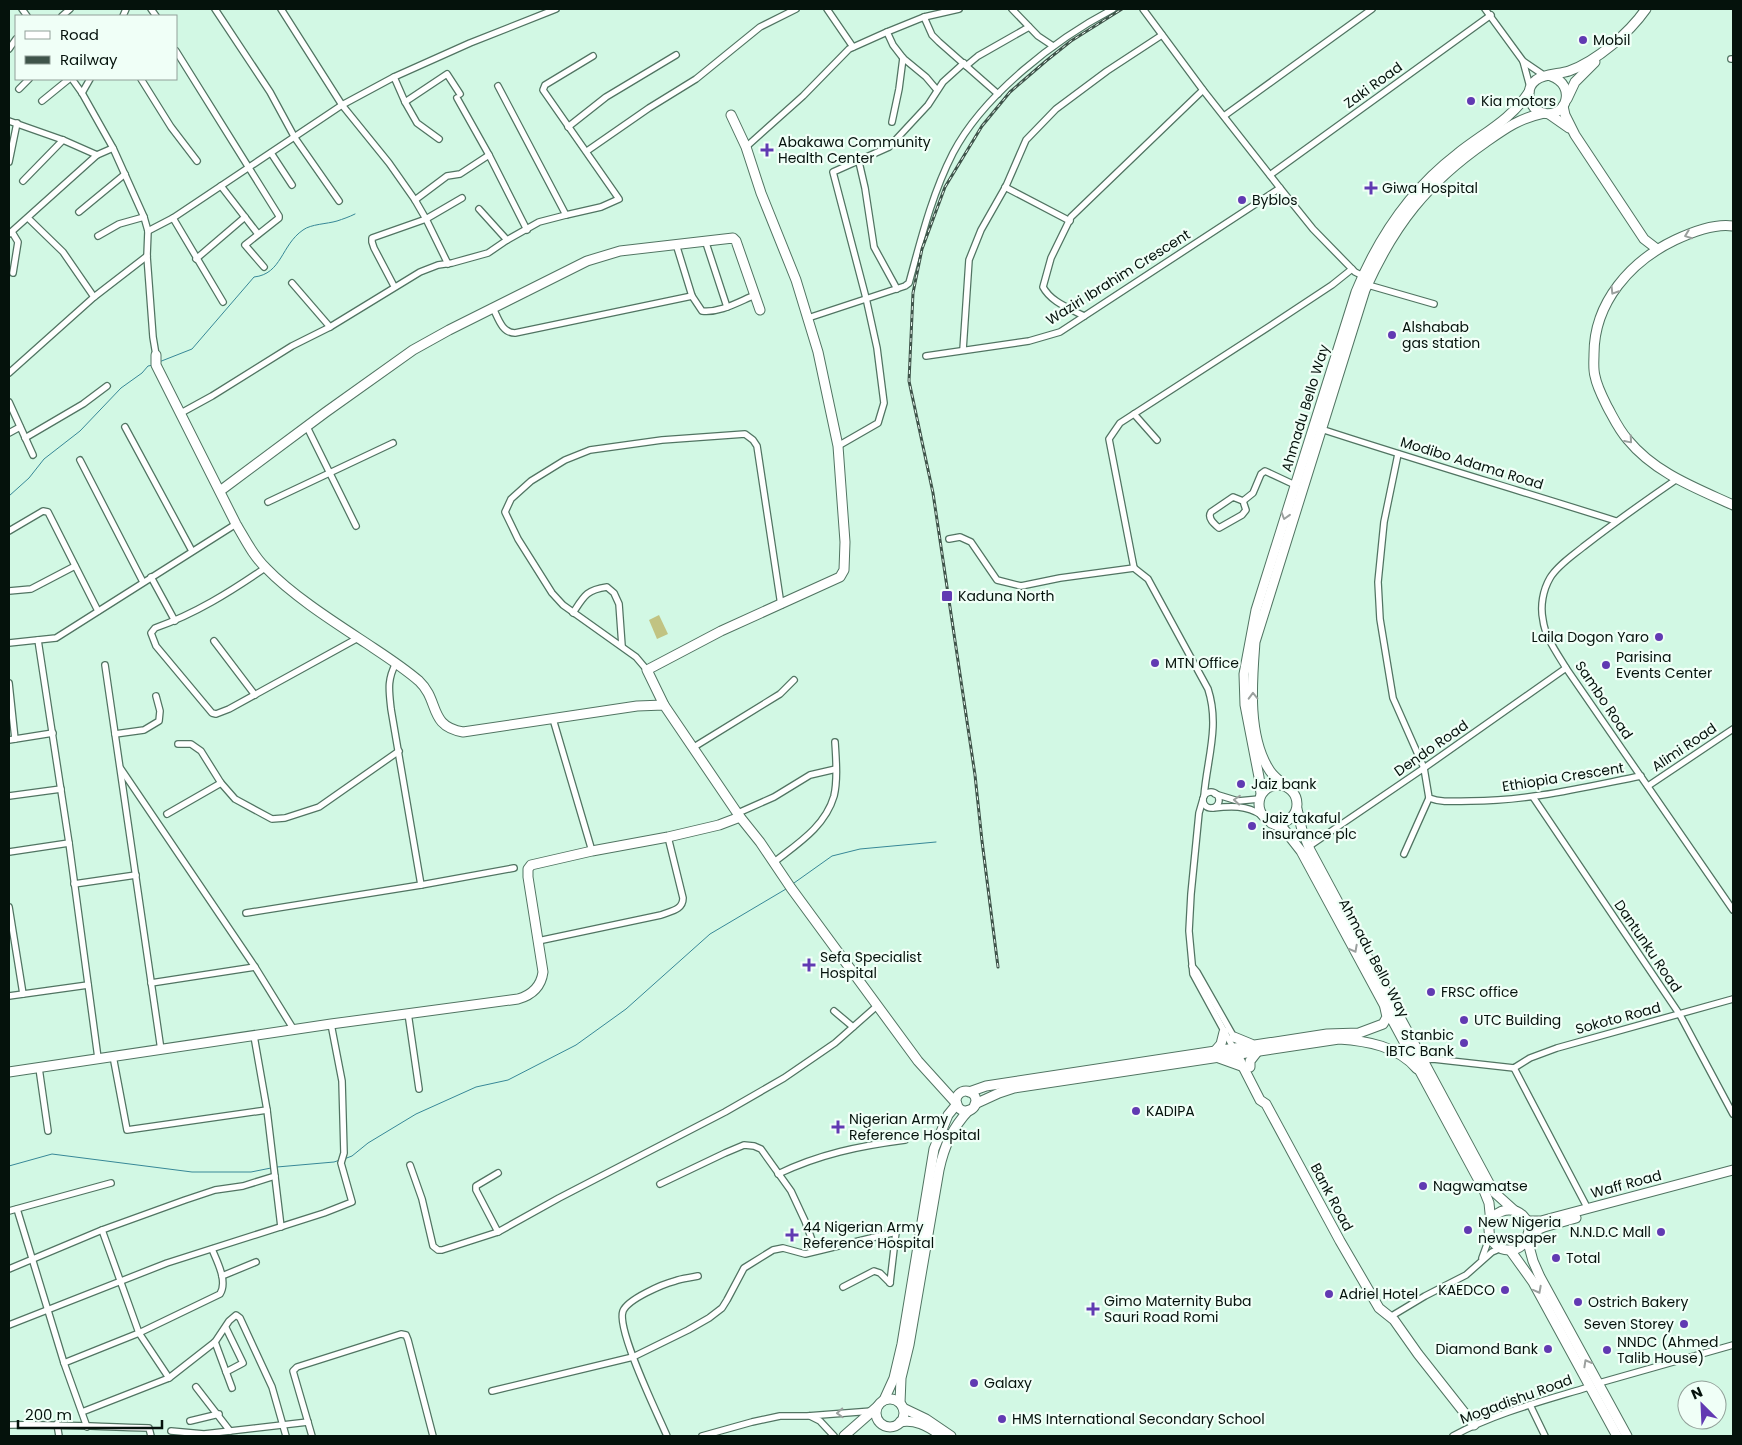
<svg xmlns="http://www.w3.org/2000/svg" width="1742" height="1445" viewBox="0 0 1742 1445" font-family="Poppins,sans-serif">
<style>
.green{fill:#c1c382}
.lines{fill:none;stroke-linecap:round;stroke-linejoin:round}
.stream{stroke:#378897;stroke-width:1}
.street-casing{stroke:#517462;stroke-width:8}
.secondary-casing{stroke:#517462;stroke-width:11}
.primary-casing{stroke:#517462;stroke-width:11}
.street{stroke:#fff;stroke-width:5.5}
.secondary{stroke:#fff;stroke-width:9}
.primary{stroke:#fff;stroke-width:9}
.rail-casing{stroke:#3f544a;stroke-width:3}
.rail{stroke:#f0fff7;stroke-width:1;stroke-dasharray:4;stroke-linecap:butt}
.oneway{stroke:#9ba09e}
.poi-dot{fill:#613ab2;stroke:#f0fff7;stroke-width:2}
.labels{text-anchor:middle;stroke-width:4.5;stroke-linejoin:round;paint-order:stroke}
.poi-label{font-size:14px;fill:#05120c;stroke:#f0fff7;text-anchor:start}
.street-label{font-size:14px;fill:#05120c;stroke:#f0fff7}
</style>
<rect width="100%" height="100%" fill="#d2f8e4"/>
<!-- green -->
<polygon class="green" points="659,615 668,634 657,639 649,620"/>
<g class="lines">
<!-- stream -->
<g class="stream">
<path d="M159,362l33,-13 62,-72c28,-3 27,-32 49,-47 8,-6 24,-6 34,-9 6,-2 12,-4 18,-7"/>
<polyline points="9,496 29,478 44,459 80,431 121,388 142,373 148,366 153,365"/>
<polyline points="794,883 832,856 860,849 936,842"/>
<polyline points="344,1159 352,1156 368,1143 416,1114 476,1087 508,1080 576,1045 626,1009 710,934 786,889"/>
<polyline points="9,1166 52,1154 192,1172 251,1172 271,1168"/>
<polyline points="277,1167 334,1162 340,1160"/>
</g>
<defs>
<g id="street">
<polyline points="22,9 27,16"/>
<polyline points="151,9 156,16"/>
<polyline points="215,9 270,92 295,138 339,201"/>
<polyline points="281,9 342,105 389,163 415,200 426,219 448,264"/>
<polyline points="827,9 853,47"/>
<polyline points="1012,9 1038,36 1053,46"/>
<polyline points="1143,9 1203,90 1280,188 1313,229 1355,272 1363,276"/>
<polyline points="1485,9 1523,61 1530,87"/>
<polyline points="62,16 70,9"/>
<polyline points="123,16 126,9"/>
<polyline points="924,17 932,35 939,42 998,94"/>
<polyline points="887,32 893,45 903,58 926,77 937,90"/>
<polyline points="9,49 16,39"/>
<polyline points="176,51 279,216 279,218 245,245 264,267"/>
<polyline points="1731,59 1733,59"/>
<polyline points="1523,61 1545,76"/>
<polyline points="966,66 978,56 1029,27"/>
<polyline points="394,77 405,102 417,123 439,139"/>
<polyline points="72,79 82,93 113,148 144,217 148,231 147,256 153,337 156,355"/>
<polyline points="141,79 171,127 197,161"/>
<polyline points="19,89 29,79"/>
<polyline points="82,93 90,79"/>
<polyline points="457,98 489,155"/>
<polyline points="42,101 69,79"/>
<polyline points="405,102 447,74 460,94"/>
<polyline points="1224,116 1372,9"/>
<polyline points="9,121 63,140 97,155"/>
<polyline points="892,122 899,89 903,58"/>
<polyline points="568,127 606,97 676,55"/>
<polyline points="746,147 803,96 849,49 887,32 924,17 959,9"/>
<polyline points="587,151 649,108 696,79 760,27 796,9"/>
<polyline points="271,153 292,185"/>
<polyline points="9,162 17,123"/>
<polyline points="859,162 865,188 874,247 897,289"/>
<polyline points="1270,175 1491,15"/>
<polyline points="23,181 63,140"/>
<polyline points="221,186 258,234"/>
<polyline points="1005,187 1070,221"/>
<polyline points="415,200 447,176 460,174 489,155 527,230"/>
<polyline points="479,209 507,240"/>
<polyline points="79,212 125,174"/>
<polyline points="566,215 601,207 619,199 543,90 545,85 593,56"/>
<polyline points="28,218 63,252 94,297"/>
<polyline points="173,218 223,302"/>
<polyline points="148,231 173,218 342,105 394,77 470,43 556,9"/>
<polyline points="12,232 18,242 13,273"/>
<polyline points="9,234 97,155 113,148"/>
<polyline points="98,236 119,224 144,217"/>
<polyline points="705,240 727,307"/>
<path d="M676,244l16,52 10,15c18,2 36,-9 53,-16"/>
<polyline points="196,259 245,217"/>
<polyline points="292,283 330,327"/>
<polyline points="1368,285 1434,304"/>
<polyline points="394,286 374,248 372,242 372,238 426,219 462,198"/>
<path d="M493,308c5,10 9,25 22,25l177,-37"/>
<path d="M1084,316c-15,-8 -33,-14 -41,-29l8,-29 20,-41 132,-127"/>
<path d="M808,318l97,-32 4,-3c12,-44 23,-89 44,-130 31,-59 103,-114 160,-144"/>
<polyline points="963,350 969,260 981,230 1006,186 1026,140 1056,109 1107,71 1162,35"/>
<polyline points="926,356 1029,341 1060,332 1280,188"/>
<polyline points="9,373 94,297 147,256"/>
<polyline points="9,402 33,455"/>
<polyline points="181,413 212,396 292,346 330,327 420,272 438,265 452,263 488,253 507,240 539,222 566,215 498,86"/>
<polyline points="1134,414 1157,440"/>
<polyline points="125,427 192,551"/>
<polyline points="307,427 356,526"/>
<path d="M1321,429c98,32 197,61 295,92"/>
<polyline points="9,433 20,427"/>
<polyline points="25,438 83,404 107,386"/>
<polyline points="838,446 878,423 884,403 877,348 866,298 833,172 889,147 928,105 943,82 964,63"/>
<path d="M1398,454l-14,68 -6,60 2,37 13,79 31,70 5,30c13,5 27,3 42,3 58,0 114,-14 170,-25"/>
<polyline points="80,460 143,582"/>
<path d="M1677,479c-32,22 -63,44 -94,68 -11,9 -26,19 -33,31 -7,12 -10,28 -7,42 2,17 14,33 23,48l167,242"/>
<path d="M1233,497l10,4 3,9 -4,5 -23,13c-5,-4 -12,-10 -8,-16z"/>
<polyline points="1243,501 1253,493 1261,474 1265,471 1295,485"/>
<polyline points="268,502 393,443"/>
<polyline points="9,531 43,511 48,512 98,611"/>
<path d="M949,539l11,-2 11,5 26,38 24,6 39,-8 74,-10 14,11 60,110c12,37 -1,70 -4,107"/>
<path d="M265,568c-35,24 -70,46 -110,60l-4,5 5,13 56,67 4,1 13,-5 129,-71"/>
<polyline points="1134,568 1109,439 1120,423 1270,326 1332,285 1352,269"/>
<polyline points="151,577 175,621"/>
<polyline points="9,591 31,589 75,566"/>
<path d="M573,613c11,-17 13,-23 34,-26l7,6 5,11 3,42"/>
<polyline points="38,640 69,843 98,1058"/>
<polyline points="214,641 255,695"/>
<polyline points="9,643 56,638 236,524"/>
<polyline points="105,665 161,1050"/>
<polyline points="647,670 636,657 563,605 552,593 518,539 505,512 511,499 531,481 565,460 590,450 662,440 745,434 753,440 757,446 781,605"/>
<polyline points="9,683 15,739"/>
<polyline points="553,719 592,851"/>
<polyline points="115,734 144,730 159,721 160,711 156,696"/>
<polyline points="9,740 53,733"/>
<polyline points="178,744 191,744 201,751 221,783 235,799 272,819 285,818 319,807 399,751"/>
<polyline points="694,747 780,694 794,680"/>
<polyline points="121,769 255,967 294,1030"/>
<polyline points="1648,786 1733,729"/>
<circle cx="1211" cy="800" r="8"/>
<polyline points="1215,794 1238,801 1259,799"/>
<polyline points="9,796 61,789"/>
<polyline points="1533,797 1680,1015 1733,1114"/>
<polyline points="1203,799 1199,813 1191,894 1189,931 1193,974 1235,1051"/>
<path d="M1213,808c17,-2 34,-3 48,7"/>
<polyline points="738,813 774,797 810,775 836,769"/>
<polyline points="167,814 221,783"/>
<polyline points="1308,847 1424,768 1566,668"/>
<polyline points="9,852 69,843"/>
<polyline points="1404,854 1429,798"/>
<path d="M773,863c24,-19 52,-36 61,-67 4,-17 2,-37 1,-54"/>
<polyline points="74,884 136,875"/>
<polyline points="421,885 514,868"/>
<polyline points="9,907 23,994"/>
<path d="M246,913l175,-28 -30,-176c-2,-19 -4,-29 5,-46"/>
<path d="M538,941l123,-26c10,-4 22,-5 22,-17l-15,-61"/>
<polyline points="1192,966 1197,972 1235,1039"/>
<polyline points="151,983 255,967"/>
<polyline points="9,996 88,985"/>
<polyline points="834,1011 853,1027"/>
<polyline points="408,1013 419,1089"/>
<polyline points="254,1036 267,1110 281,1227"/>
<polyline points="113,1056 127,1130 267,1110"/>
<polyline points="1424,1060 1433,1059 1514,1068 1530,1058 1557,1048 1733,999"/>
<polyline points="39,1068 48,1131"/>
<polyline points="1514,1068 1588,1209"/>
<polyline points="410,1165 422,1199 433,1246 438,1250 442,1250 498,1232 559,1198 725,1112 784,1078 835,1043 878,1005"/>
<polyline points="498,1173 476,1186 476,1190 498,1232"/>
<path d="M778,1174c42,-20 81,-28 127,-34"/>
<polyline points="660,1184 725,1153 744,1145 754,1146 761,1149 791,1191 805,1221 816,1251"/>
<polyline points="17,1209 64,1363 87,1427"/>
<polyline points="9,1211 111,1183"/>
<polyline points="102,1230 139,1333 169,1378"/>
<polyline points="1482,1258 1490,1236"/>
<polyline points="9,1269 102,1230 185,1200 215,1190 243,1186 275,1176"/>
<polyline points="222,1276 256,1262"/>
<polyline points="843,1287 874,1271 880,1273 890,1283"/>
<polyline points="1390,1317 1425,1296 1466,1275 1492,1252 1499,1249 1504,1250"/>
<polyline points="9,1325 167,1263 324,1213 352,1202 341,1163 344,1153 342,1081 331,1024"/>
<polyline points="215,1342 232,1388"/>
<path d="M64,1363l75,-30 81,-39c8,-13 -3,-32 -8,-45"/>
<polyline points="226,1372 243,1363 226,1328"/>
<polyline points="1599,1383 1733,1345"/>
<polyline points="196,1387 230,1431"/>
<polyline points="492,1391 633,1357 688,1330 709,1318 722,1308 727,1300 744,1268 773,1250 783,1248 805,1254 896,1232 890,1283"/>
<polyline points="1530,1405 1545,1436"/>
<polyline points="82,1412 169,1378 215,1342 229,1321 236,1315 240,1318 272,1387 286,1436"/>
<polyline points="810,1416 820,1421 834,1436"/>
<polyline points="190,1421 219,1414"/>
<polyline points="57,1424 59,1436"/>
<path d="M9,1425c46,-1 93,2 140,3l2,8"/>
<polyline points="171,1431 204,1434 308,1422"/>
<polyline points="312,1436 293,1371 297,1367 401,1334 406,1335 408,1340 433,1436"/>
<path d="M667,1436c-9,-21 -51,-107 -44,-125 5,-12 40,-27 52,-30 7,-3 15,-3 23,-5"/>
<polyline points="702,1436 752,1422 780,1416 807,1416 872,1411"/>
<path d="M1453,1436c42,-23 90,-35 136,-49"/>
</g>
<g id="secondary">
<polyline points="1563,106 1565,115 1575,135 1644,239 1657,249"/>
<polyline points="1549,114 1569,128"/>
<path d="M1733,226c-19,-3 -41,6 -58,14 -44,21 -81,62 -81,114 0,7 -1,15 1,22 2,11 8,22 13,32 6,11 11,22 20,32 27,33 68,48 105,65"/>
<path d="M156,355v10l80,159c9,15 17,32 30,44 27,28 68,54 100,75 18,12 37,24 53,38 21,20 9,45 44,51l174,-26 27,-1 76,112 20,25 31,46 127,173 38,42"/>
<polyline points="220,491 326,412 413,350 449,330 587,261 620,251 733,238 736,241 760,310"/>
<polyline points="664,705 647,670 721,631 840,577 844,570 845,542 838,446 818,352 796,280 761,193 746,147 731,115"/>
<polyline points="1234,1037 1251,1044"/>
<polyline points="1215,1051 1221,1044 1224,1032"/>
<polyline points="1237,1055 1260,1100 1266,1104 1340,1241 1379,1308 1394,1320 1418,1354 1474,1425"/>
<polyline points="1219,1058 1244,1067"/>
<polyline points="1250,1067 1250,1061 1257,1052"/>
<path d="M9,1072l322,-48 187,-25c14,-4 23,-12 25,-27l-15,-95v-8l3,-4 61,-14 76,-14 51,-12 21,-8"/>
<circle cx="966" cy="1101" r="10"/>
<polyline points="969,1092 986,1086 1327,1034 1359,1033 1383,1024 1387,1017 1385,1008"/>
<path d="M975,1104l24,-11 15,-5 325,-49c28,2 59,7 78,30"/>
<polyline points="1526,1221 1541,1221 1552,1218 1733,1170"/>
<polyline points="1528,1234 1544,1227 1576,1218"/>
<circle cx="890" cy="1413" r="14"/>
<polyline points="884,1400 894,1378 902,1344 934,1149 948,1115 957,1104"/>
<path d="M900,1403l1,-25 8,-33 30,-175c5,-23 13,-42 30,-60"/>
<polyline points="903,1408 926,1419 951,1436"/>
<path d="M900,1422c15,-3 27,4 39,12"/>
<polyline points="844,1436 877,1407"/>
</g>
<g id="primary">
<path d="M1551,76c26,9 16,43 -8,37 -15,-4 -19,-24 -7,-33 7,-6 24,-6 33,-9 28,-10 60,-38 77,-62"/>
<polyline points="1567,99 1575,82 1595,62"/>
<circle cx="1278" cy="804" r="19"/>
<path d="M1287,787c-6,-5 -13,-10 -17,-16 -23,-34 -18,-90 -15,-129l110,-352c29,-65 62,-107 121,-148 20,-14 34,-24 58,-29"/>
<path d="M1261,794l-2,-17 -14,-72 -1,-31 12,-64 100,-318c22,-54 54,-102 101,-138 26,-21 53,-33 72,-62"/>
<polyline points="1297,809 1302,830 1310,850 1490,1185 1495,1193 1515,1211"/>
<polyline points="1271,823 1283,828 1301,851 1483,1188 1489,1203 1491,1223"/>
<circle cx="1509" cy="1230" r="20"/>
<polyline points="1527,1239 1533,1261 1540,1277 1627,1436"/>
<polyline points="1510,1250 1533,1282 1617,1436"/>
</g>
</defs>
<!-- street casing -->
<use href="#street" class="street-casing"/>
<!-- secondary casing -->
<use href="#secondary" class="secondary-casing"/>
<!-- primary casing -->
<use href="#primary" class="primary-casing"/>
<!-- street -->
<use href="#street" class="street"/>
<!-- secondary -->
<use href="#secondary" class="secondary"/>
<!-- primary -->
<use href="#primary" class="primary"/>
<defs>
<polyline id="rail" points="998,967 982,841 975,775 933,493 909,381 913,293 922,249 945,187 982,126 1010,92 1046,61 1071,41 1122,9"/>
</defs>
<!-- rail casing -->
<use href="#rail" class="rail-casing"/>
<!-- rail -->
<use href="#rail" class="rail"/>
</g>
<!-- one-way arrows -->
<defs><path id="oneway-chevron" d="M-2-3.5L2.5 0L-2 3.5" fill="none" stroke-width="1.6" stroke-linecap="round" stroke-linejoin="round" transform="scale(1.25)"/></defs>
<g class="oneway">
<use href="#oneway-chevron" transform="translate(1688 235) rotate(159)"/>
<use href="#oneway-chevron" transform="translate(1614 291) rotate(122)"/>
<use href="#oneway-chevron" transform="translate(1629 440) rotate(49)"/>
<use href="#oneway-chevron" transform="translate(1285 516) rotate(107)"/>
<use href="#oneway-chevron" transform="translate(1253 696) rotate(-91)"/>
<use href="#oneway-chevron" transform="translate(1237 800) rotate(-175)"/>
<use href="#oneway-chevron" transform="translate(1354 949) rotate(62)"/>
<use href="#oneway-chevron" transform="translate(1538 1290) rotate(62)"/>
<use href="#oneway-chevron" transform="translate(1587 1363) rotate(-119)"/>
<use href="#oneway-chevron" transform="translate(840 1413) rotate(177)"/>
</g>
<!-- markers -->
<g class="poi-dot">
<circle cx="1583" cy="40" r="5"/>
<circle cx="1471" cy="101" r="5"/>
<path d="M764.5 142.5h5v5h5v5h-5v5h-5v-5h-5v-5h5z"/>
<path d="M1368.5 180.5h5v5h5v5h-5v5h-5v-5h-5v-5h5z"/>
<circle cx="1242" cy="200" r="5"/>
<circle cx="1392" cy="335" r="5"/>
<rect x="941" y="590" width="12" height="12" rx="2.5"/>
<circle cx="1659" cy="637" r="5"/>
<circle cx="1155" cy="663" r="5"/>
<circle cx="1606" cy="665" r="5"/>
<circle cx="1241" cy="784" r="5"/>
<circle cx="1252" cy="826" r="5"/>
<path d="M806.5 957.5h5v5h5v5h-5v5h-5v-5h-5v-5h5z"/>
<circle cx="1431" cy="992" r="5"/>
<circle cx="1464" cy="1020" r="5"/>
<circle cx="1464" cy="1043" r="5"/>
<circle cx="1136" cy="1111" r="5"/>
<path d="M835.5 1119.5h5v5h5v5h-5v5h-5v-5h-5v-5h5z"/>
<circle cx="1423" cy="1186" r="5"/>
<circle cx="1468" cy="1230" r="5"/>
<circle cx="1661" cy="1232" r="5"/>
<path d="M789.5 1227.5h5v5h5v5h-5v5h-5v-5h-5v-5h5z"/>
<circle cx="1556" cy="1258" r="5"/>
<circle cx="1505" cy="1290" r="5"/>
<circle cx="1329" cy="1294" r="5"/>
<circle cx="1578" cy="1302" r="5"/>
<path d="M1090.5 1301.5h5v5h5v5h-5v5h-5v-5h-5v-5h5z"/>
<circle cx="1684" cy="1324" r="5"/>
<circle cx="1548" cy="1349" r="5"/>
<circle cx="1607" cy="1350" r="5"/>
<circle cx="974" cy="1383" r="5"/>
<circle cx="1002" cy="1419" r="5"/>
</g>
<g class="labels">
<!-- poi labels -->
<g class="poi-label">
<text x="1593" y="45">Mobil</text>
<text x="1481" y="106">Kia motors</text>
<text x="778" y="147">Abakawa Community<tspan x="778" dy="16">Health Center</tspan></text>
<text x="1382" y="193">Giwa Hospital</text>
<text x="1252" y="205">Byblos</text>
<text x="1402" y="332">Alshabab<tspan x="1402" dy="16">gas station</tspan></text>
<text x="958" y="601">Kaduna North</text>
<text x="1649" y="642" text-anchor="end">Laila Dogon Yaro</text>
<text x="1616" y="662">Parisina<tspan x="1616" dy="16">Events Center</tspan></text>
<text x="1165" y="668">MTN Office</text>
<text x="1251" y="789">Jaiz bank</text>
<text x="1262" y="823">Jaiz takaful<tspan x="1262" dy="16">insurance plc</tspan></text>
<text x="820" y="962">Sefa Specialist<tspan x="820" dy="16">Hospital</tspan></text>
<text x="1441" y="997">FRSC office</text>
<text x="1474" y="1025">UTC Building</text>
<text x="1454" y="1040" text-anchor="end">Stanbic<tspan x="1454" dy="16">IBTC Bank</tspan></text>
<text x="1146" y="1116">KADIPA</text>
<text x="849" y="1124">Nigerian Army<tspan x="849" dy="16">Reference Hospital</tspan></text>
<text x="1433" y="1191">Nagwamatse</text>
<text x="1478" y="1227">New Nigeria<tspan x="1478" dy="16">newspaper</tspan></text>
<text x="803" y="1232">44 Nigerian Army<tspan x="803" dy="16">Reference Hospital</tspan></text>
<text x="1651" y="1237" text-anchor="end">N.N.D.C Mall</text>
<text x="1566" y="1263">Total</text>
<text x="1495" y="1295" text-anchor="end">KAEDCO</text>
<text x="1339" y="1299">Adriel Hotel</text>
<text x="1104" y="1306">Gimo Maternity Buba<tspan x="1104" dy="16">Sauri Road Romi</tspan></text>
<text x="1588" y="1307">Ostrich Bakery</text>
<text x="1674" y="1329" text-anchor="end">Seven Storey</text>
<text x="1617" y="1347">NNDC (Ahmed<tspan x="1617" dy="16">Talib House)</tspan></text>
<text x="1538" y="1354" text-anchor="end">Diamond Bank</text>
<text x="984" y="1388">Galaxy</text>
<text x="1012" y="1424">HMS International Secondary School</text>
</g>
<!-- street labels -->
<g class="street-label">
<text transform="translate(1373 85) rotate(-36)" y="5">Zaki Road</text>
<text transform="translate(1118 277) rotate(-32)" y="5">Waziri Ibrahim Crescent</text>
<text transform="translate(1305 408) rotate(-73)" y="5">Ahmadu Bello Way</text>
<text transform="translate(1472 463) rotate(17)" y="5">Modibo Adama Road</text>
<text transform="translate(1604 700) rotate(56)" y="5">Sambo Road</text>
<text transform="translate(1684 747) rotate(-34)" y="5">Alimi Road</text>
<text transform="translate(1431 748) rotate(-35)" y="5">Dendo Road</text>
<text transform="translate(1563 777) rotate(-9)" y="5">Ethiopia Crescent</text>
<text transform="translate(1648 946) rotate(56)" y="5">Dantunku Road</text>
<text transform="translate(1374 958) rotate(62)" y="5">Ahmadu Bello Way</text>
<text transform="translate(1618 1018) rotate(-15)" y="5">Sokoto Road</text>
<text transform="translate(1626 1184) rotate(-15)" y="5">Waff Road</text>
<text transform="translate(1332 1197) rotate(62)" y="5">Bank Road</text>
<text transform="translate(1516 1399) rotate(-20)" y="5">Mogadishu Road</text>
</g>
</g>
<!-- border -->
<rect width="1742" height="1445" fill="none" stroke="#05120c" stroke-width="20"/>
<!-- legend -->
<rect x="15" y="15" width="162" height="65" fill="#f0fff7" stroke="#92a099"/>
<rect x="25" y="31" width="25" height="8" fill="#ffffff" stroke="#92a099"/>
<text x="60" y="40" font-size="15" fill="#05120c">Road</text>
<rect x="25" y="56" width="25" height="8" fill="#3f544a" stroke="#92a099"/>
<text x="60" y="65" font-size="15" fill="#05120c">Railway</text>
<!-- north arrow -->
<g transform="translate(1702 1405) rotate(336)"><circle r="24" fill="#f0fff7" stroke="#92a099"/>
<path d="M0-4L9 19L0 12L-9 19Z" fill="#613ab2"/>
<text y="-8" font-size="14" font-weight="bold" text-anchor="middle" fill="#05120c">N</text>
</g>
<!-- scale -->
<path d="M18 1420v8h144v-8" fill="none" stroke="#05120c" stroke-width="2.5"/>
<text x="25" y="1420" font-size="15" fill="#05120c" stroke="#f0fff7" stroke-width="4" paint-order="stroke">200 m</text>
</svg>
